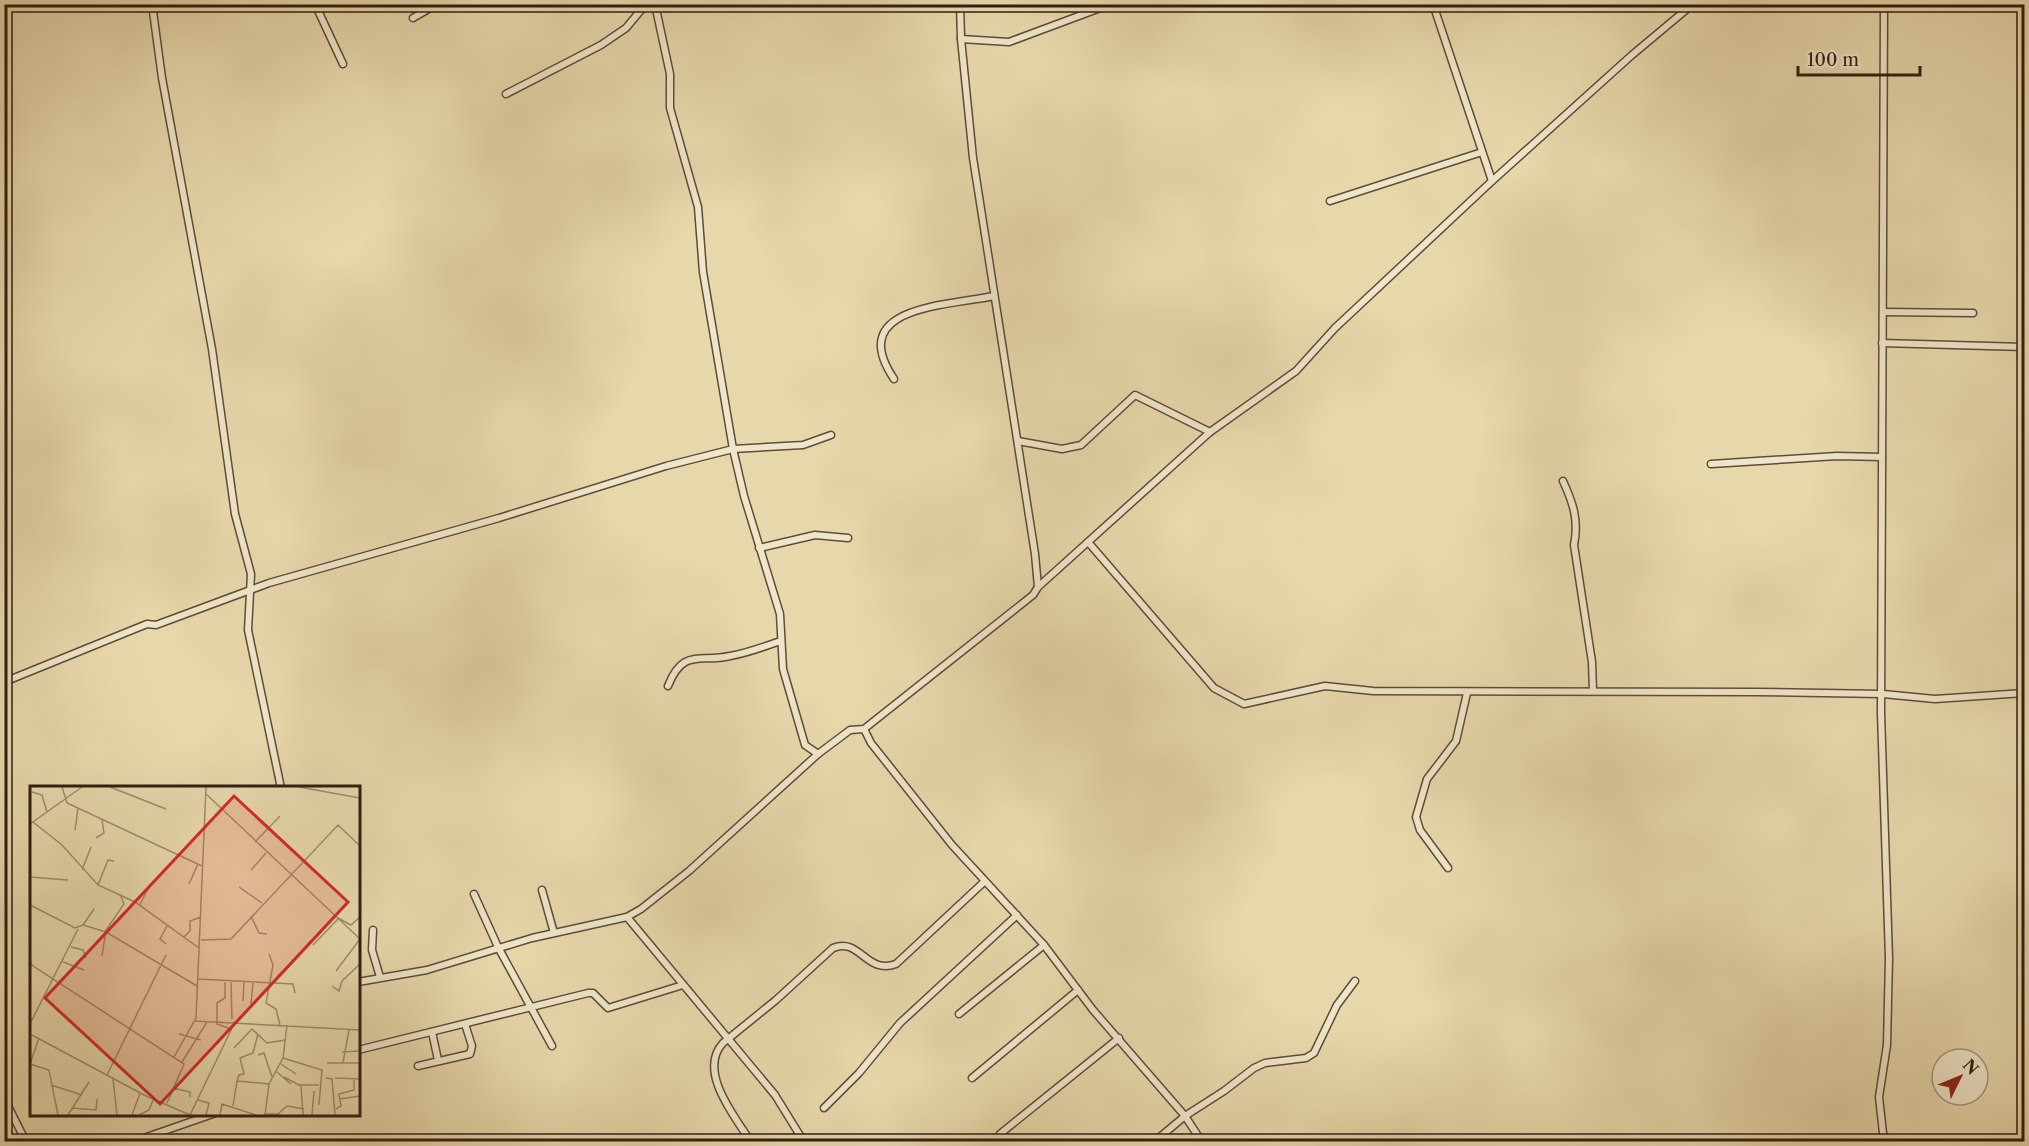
<svg xmlns="http://www.w3.org/2000/svg" width="2029" height="1146" viewBox="0 0 2029 1146" font-family="'Libre Caslon Text',serif">
<style>
.lines{fill:none;stroke-linecap:round;stroke-linejoin:round}
.street-casing{stroke:#5e4c39;stroke-width:9}
.street{stroke:#efe6c9;stroke-width:6}
.inset-road{fill:none;stroke:#9e8d6f;stroke-width:1.5}
.view{fill:#d62828;fill-opacity:0.15;stroke:#d62828;stroke-width:3}
.inset-edge{fill:none;stroke:#311d13;stroke-width:3}
</style>
<rect width="100%" height="100%" fill="#e7d8ac"/>
<filter id="stains"><feTurbulence type="fractalNoise" baseFrequency=".00333" numOctaves="4"/><feColorMatrix values="0 0 0 0 .2 0 0 0 0 .09 0 0 0 0 .02 0 0 0 .5 -.17"/></filter>
<radialGradient id="worn" r=".72"><stop offset=".6" stop-color="#630" stop-opacity="0"/><stop offset="1" stop-color="#630" stop-opacity=".3"/></radialGradient>
<g class="lines">
<defs>
<g id="street">
<polyline points="152,4 162,78 212,349 235,514 251,574 248,630 281,788"/>
<polyline points="315,4 343,64"/>
<polyline points="655,4 670,74 670,108 698,207 703,272 733,449 744,496 780,614 783,669 805,745 818,754"/>
<polyline points="960,4 961,39 973,158 1035,554 1038,587"/>
<polyline points="1433,4 1492,181"/>
<polyline points="413,18 437,4"/>
<polyline points="961,39 1009,42 1111,4"/>
<polyline points="506,94 601,45 626,28 646,4"/>
<polyline points="1330,201 1482,152"/>
<polyline points="1883,312 1973,313"/>
<polyline points="1882,343 2024,347"/>
<path d="M894,379c-49,-73 52,-73 100,-83"/>
<polyline points="1018,441 1062,449 1081,445 1135,395 1210,432"/>
<polyline points="1711,464 1837,456 1882,457"/>
<path d="M1563,481c10,22 16,39 11,64l18,117 1,29"/>
<polyline points="1088,542 1214,688 1244,704 1325,686 1373,691 1757,692 1883,694 1935,699 2024,693"/>
<polyline points="759,548 815,535 848,538"/>
<polyline points="4,682 147,624 156,625 269,583 499,518 666,466 733,449 803,445 831,435"/>
<path d="M668,686c15,-38 31,-23 62,-30 18,-3 35,-10 51,-15"/>
<polyline points="864,729 871,743 952,845 1044,945 1093,1010 1185,1116 1202,1142"/>
<polyline points="1448,868 1420,830 1416,817 1427,779 1456,741 1467,693"/>
<polyline points="542,890 554,933"/>
<polyline points="474,894 498,947 552,1046"/>
<polyline points="627,917 775,1095 804,1142"/>
<polyline points="373,930 372,950 380,977"/>
<polyline points="358,982 427,970 532,938 627,917 641,909 689,871 818,754 850,730 864,729 1033,595 1038,587 1210,432 1296,371 1335,328 1492,181 1632,55 1693,4"/>
<polyline points="959,1014 1044,945"/>
<polyline points="432,1032 438,1060"/>
<polyline points="358,1050 588,993 593,993 608,1008 683,985"/>
<polyline points="418,1066 470,1054 472,1046 465,1024"/>
<polyline points="972,1078 1078,990"/>
<polyline points="4,1098 26,1142"/>
<polyline points="824,1108 859,1073 900,1023 1017,915"/>
<polyline points="1000,1134 1119,1038"/>
<polyline points="132,1142 213,1114"/>
<path d="M751,1142c-16,-25 -54,-71 -28,-99l53,-43 57,-52c27,-11 33,27 63,16l89,-83"/>
<polyline points="1154,1142 1185,1116 1224,1091 1254,1068 1265,1063 1306,1058 1314,1053 1337,1005 1355,981"/>
<polyline points="1884,1142 1879,1097 1887,1045 1889,958 1881,713 1884,4"/>
</g>
</defs>
<!-- street casing -->
<use href="#street" class="street-casing"/>
<!-- street -->
<use href="#street" class="street"/>
</g>
<!-- overview -->
<g transform="translate(30 786)">
<rect width="330" height="330" fill="#e7d8ac"/>
<path class="inset-road" d="M32,1l5,16 135,63M80,1l56,22M269,1l61,11M2,6l10,3 5,17M176,8l154,145M3,36l29,23 36,40 37,17 64,46M0,38l52,-37M45,44l3,-22M66,52l8,-5 -2,-13M225,56l25,-26M52,84l9,-23M221,84l15,-17M0,91l38,3M159,98l9,-20M68,99l10,-25 6,1M209,101l23,16M0,119l45,23 8,-3 23,7 91,54M109,120l10,-19M221,130l8,17 8,1M308,132l13,7 9,-8M53,139l11,-16M154,151l6,-6v-10l11,-4M171,154l30,-1 107,-114 22,21M136,158l-6,-5 7,-13M283,159l25,-26M41,161l12,3 3,8M0,168l1,10 5,4 148,96 -17,39M239,168l4,11 -7,38 10,6 4,16M72,170l4,-26 18,-26 -4,-10M33,176l21,8M306,185l24,-32M168,193l95,5 2,9M195,196v16l-8,5v21l14,5M201,196l1,37M302,200l7,5 3,-10 18,-17M213,215l1,-19M221,218l2,-21M165,235l165,9M0,238l48,-95M222,243l15,14 18,-3M0,248l114,61 46,20M149,248l22,6M204,262l18,-19M312,266l18,-1M228,269l6,-2 8,24M144,271l22,-39 10,-231M253,272l39,12 -3,35M152,276l25,-40M297,277h33M313,277l6,-33M0,278l19,6 9,45M0,278l9,-26M251,278l15,10M247,286l14,12M77,289l59,-120M254,291l15,8h20M296,292l6,1 3,36M305,292l25,1M83,293l4,36M207,295l32,3M21,299l31,10M271,299l2,30M143,302l17,4v5M310,313l20,-3M168,314l11,3 -3,12M203,320l4,-25 2,-6 5,-1 -4,-16 13,-5 5,-19M42,322l24,2 1,-11M306,323l5,-3 -2,-12 15,-4v-10M235,328h13l9,-8 17,3M38,329l21,-33M102,329l8,-22M109,329l10,-5 4,-10M160,329l44,-91M190,329l2,-11 34,11M235,329l4,-31 14,-26 4,-33M282,329l2,-24"/>
<path class="view" d="M204,10l114,106 -188,202 -115,-106z"/>
<rect width="330" height="330" class="inset-edge"/>
</g>
<!-- margin -->
<rect width="2029" height="1146" fill="none" stroke="#e7d8ac" stroke-width="24"/>
<rect x="6" y="6" width="2017" height="1134" fill="none" stroke="#311d13" stroke-width="3"/>
<rect x="12" y="12" width="2005" height="1122" fill="none" stroke="#311d13" stroke-width="1.5"/>
<!-- north arrow -->
<g transform="translate(1960 1077) rotate(47)"><circle r="28" fill="#efe6c9" stroke="#a39680" stroke-width="1.5"/>
<path d="M0-4.5L10 22L0 15L-10 22Z" fill="#8f2418"/>
<text y="-9" font-size="16" font-weight="bold" text-anchor="middle" fill="#311d13">N</text>
</g>
<!-- scale -->
<path d="M1798 66v9h122v-9" fill="none" stroke="#311d13" stroke-width="3"/>
<text x="1807" y="66" font-size="18" fill="#311d13" stroke="#efe6c9" stroke-width="4.5" paint-order="stroke">100 m</text>
<rect width="100%" height="100%" filter="url(#stains)"/>
<rect width="100%" height="100%" fill="url(#worn)"/>
</svg>
